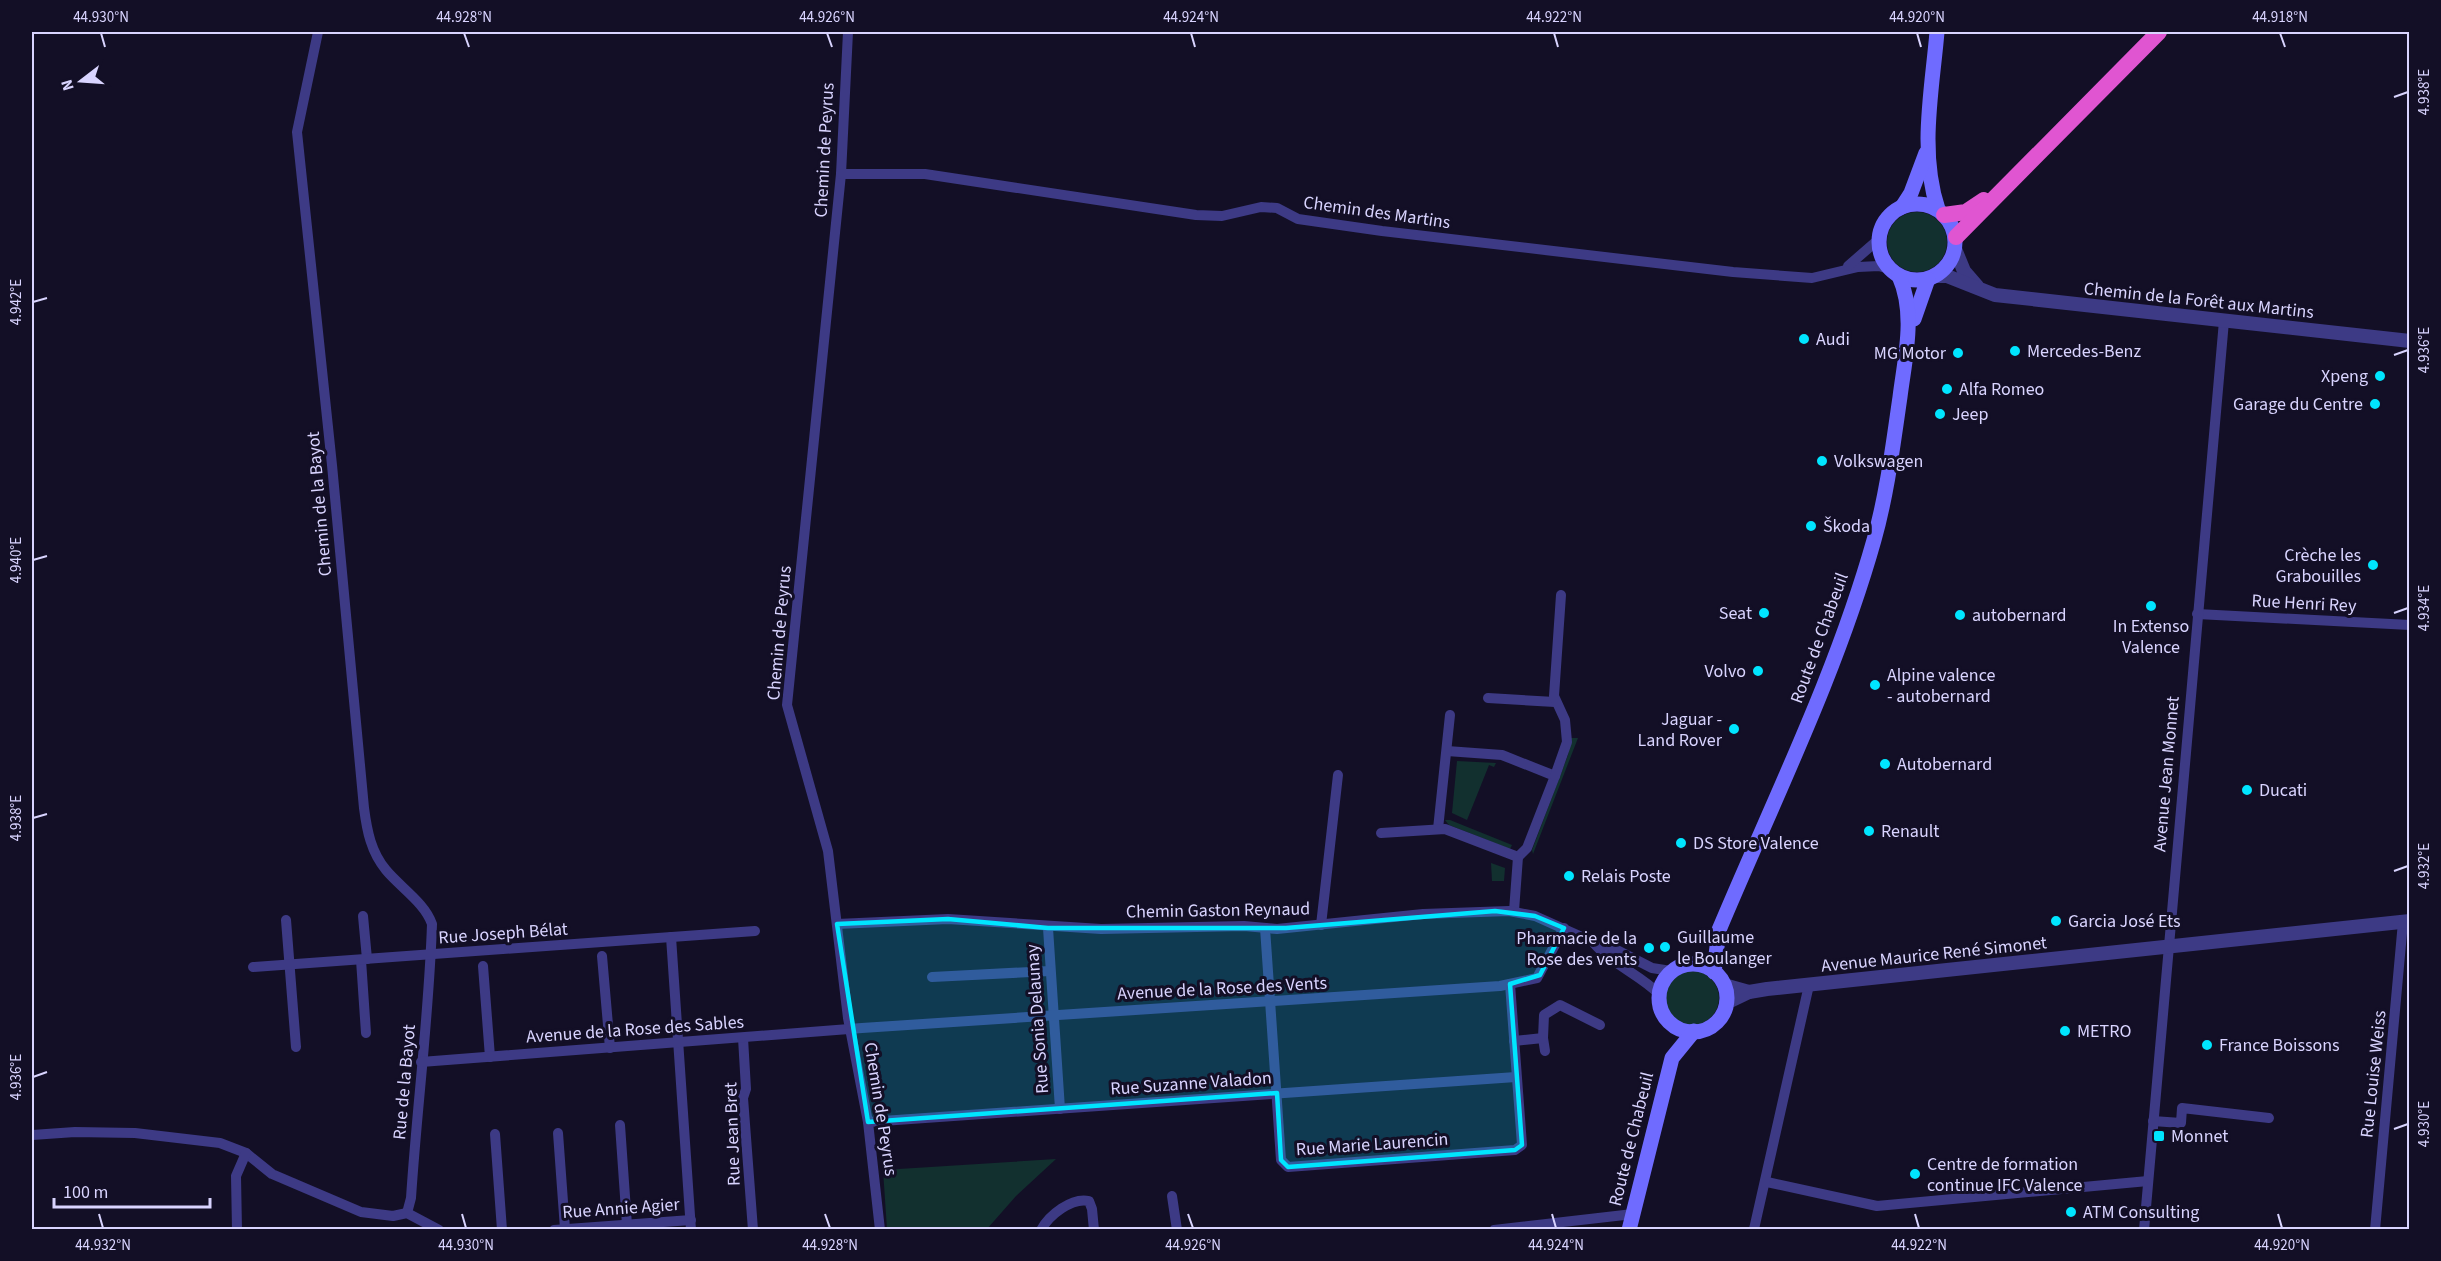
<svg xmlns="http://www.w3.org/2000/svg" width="2441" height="1261" viewBox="0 0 2441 1261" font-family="'Source Sans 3',sans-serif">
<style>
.green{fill:#12302f}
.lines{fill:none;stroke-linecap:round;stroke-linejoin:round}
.minor{stroke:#3d3a85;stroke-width:10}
.tertiary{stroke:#3d3a85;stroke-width:14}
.secondary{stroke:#6f6bff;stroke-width:15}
.trunk{stroke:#e055d1;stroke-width:16}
.marked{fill:#00e5ff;fill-opacity:0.2;stroke:#00e5ff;stroke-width:4.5;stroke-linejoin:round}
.ticks{fill:none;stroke:#d9d4ff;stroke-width:2}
.poi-dot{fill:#00e5ff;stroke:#130f26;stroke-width:2}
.labels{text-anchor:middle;stroke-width:6;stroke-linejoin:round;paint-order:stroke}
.street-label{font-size:18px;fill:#d9d4ff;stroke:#130f26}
.poi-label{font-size:18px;fill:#d9d4ff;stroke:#130f26;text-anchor:start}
.neatline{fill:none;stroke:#d9d4ff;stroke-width:2}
.ticks-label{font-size:15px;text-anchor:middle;fill:#d9d4ff}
</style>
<rect width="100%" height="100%" fill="#130f26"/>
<!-- green -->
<g class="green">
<circle cx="1917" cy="242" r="30"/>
<polygon points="1571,738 1578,738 1533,854 1532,850 1568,755"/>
<polygon points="1457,761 1496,763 1494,767 1489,765 1467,820 1452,813"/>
<polygon points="1445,820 1450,820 1512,845 1510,849 1449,825"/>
<polygon points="1491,863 1505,868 1504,881 1492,881"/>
<circle cx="1692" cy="998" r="27"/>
<polygon points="1056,1159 1016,1196 987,1229 887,1229 883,1170"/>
</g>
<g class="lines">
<!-- minor -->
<g class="minor">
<path d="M318,32l-21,100 35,333 32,343c3,23 7,44 22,62 14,17 39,33 46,54 -3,92 -15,182 -21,274l-4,15"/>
<polyline points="848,32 841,174 787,705 828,851 848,1018 868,1122 880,1230"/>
<polyline points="841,174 925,174 1196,215 1222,216 1261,207 1277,208 1298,219 1382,231 1733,272 1812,278 1858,267 1879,266 1889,269"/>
<polyline points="1848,266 1879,239"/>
<polyline points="2197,614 2410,625"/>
<polyline points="1488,698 1555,702"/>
<polyline points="1447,751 1502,755 1555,776 1527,848 1518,857"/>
<polyline points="1555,776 1567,742 1565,720 1554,696 1561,595"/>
<polyline points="1438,829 1450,715"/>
<polyline points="1381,833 1445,829 1518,857 1514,911"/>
<polyline points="363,916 367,959"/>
<polyline points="286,920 296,1047"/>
<polyline points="837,924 948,919 1101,929 1244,926 1277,929 1423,914 1509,911 1535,916 1593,942 1607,945 1652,968 1671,971"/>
<polyline points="1321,925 1338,775"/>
<polyline points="1048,928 1060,1109"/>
<polyline points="1265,928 1281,1160 1288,1167 1515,1150 1522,1145 1510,984"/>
<polyline points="671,937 691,1230"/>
<path d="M1593,942c18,22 46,32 66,52"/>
<polyline points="602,956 610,1048"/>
<polyline points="361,960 366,1033"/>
<polyline points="483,966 490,1057"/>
<polyline points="253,967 755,931"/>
<polyline points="932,977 1050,971"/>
<polyline points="743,1038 746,1089 743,1098 753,1230"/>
<polyline points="1543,1038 1545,1051"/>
<polyline points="1514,1041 1543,1038 1544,1015 1560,1005 1600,1025"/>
<polyline points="421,1062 862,1028 1500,986 1537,978 1564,928"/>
<polyline points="2153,1121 2181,1123 2182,1108 2269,1118"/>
<polyline points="868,1122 1516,1077"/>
<polyline points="620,1125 627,1225"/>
<polyline points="558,1133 565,1229"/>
<polyline points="495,1134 502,1230"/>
<polyline points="32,1135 75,1132 135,1133 220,1143 246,1153 272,1174 361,1212 393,1216 407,1213 439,1230"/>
<polyline points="1767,1182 1877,1206 2148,1181"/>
<polyline points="1172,1196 1177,1230"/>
<polyline points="1754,1229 1809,985"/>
<polyline points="237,1230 236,1176 246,1153"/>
<polyline points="554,1230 691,1220"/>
<path d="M1041,1230c8,-15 31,-33 48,-29l3,8 2,21"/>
<polyline points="1494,1230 1633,1214"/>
<polyline points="2144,1230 2224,321"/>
<polyline points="2375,1230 2403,922"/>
</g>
<!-- tertiary -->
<g class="tertiary">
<polyline points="1955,249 1964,271 1977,286"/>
<polyline points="1936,276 1947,276 1995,295 2410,341"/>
<polyline points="1724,985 1749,992"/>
<polyline points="1726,1003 1749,992 1767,989 2410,921"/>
</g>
<!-- secondary -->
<g class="secondary">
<path d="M1937,32c-5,59 -18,120 1,177"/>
<circle cx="1917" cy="242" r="38"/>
<polyline points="1902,207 1911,193 1926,153"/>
<polyline points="1914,319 1928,279"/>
<circle cx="1693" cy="998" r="34"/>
<path d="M1714,972l5,-42c54,-129 117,-255 155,-390 13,-46 19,-95 26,-143 5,-40 16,-83 -1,-121"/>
<polyline points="1629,1230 1672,1058 1694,1031"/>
</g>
<!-- trunk -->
<g class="trunk">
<polyline points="1944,215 1966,212 1984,200"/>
<polyline points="1956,237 2159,32"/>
</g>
</g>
<!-- marked area -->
<path class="marked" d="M1495,911l40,5 29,12 -24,47 -30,9 12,161 -7,5 -227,17 -7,-7 -4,-67 -409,29 -31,-198 111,-5 100,9h238z"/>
<!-- ticks -->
<path class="ticks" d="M101,33l4,14M464,33l5,14M827,33l5,14M1191,33l4,14M1554,33l4,14M1917,33l4,14M2280,33l5,14M2394,97l14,-5M33,302l14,-4M2394,355l14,-5M33,560l14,-4M2394,613l14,-5M33,818l14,-4M2394,871l14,-5M33,1077l14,-5M2394,1129l14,-5M99,1214l4,14M462,1214l4,14M825,1214l5,14M1188,1214l5,14M1552,1214l4,14M1915,1214l4,14M2278,1214l4,14"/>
<!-- markers -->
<g class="poi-dot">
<circle cx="1804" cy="339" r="6"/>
<circle cx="2015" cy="351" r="6"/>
<circle cx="1958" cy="353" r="6"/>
<circle cx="2380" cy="376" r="6"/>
<circle cx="1947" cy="389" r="6"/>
<circle cx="2375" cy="404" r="6"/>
<circle cx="1940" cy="414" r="6"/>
<circle cx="1822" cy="461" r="6"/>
<circle cx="1811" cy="526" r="6"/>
<circle cx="2373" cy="565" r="6"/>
<circle cx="2151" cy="606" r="6"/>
<circle cx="1764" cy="613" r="6"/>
<circle cx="1960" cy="615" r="6"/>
<circle cx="1758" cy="671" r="6"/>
<circle cx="1875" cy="685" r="6"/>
<circle cx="1734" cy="729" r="6"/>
<circle cx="1885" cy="764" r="6"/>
<circle cx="2247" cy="790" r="6"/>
<circle cx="1869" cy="831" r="6"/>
<circle cx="1681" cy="843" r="6"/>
<circle cx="1569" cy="876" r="6"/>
<circle cx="2056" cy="921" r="6"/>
<circle cx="1665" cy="947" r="6"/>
<circle cx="1649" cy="948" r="6"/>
<circle cx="2065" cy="1031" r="6"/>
<circle cx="2207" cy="1045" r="6"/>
<rect x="2153" y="1130" width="12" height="12" rx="3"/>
<circle cx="1915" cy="1174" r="6"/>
<circle cx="2071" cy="1212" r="6"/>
</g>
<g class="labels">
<!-- street labels -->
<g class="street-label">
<text transform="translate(824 150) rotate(-87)" y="6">Chemin de Peyrus</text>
<text transform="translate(1377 212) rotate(8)" y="6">Chemin des Martins</text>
<text transform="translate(2199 300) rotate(6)" y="6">Chemin de la Forêt aux Martins</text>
<text transform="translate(319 504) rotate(-95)" y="6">Chemin de la Bayot</text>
<text transform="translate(2304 603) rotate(3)" y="6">Rue Henri Rey</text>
<text transform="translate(779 633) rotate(-85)" y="6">Chemin de Peyrus</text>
<text transform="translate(1819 638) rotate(-70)" y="6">Route de Chabeuil</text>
<text transform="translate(2166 774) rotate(-85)" y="6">Avenue Jean Monnet</text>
<text transform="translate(1218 910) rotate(-1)" y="6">Chemin Gaston Reynaud</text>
<text transform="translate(503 933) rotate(-4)" y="6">Rue Joseph Bélat</text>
<text transform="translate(1934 954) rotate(-6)" y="6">Avenue Maurice René Simonet</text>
<text transform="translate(1222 988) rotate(-3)" y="6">Avenue de la Rose des Vents</text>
<text transform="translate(1037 1019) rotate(-94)" y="6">Rue Sonia Delaunay</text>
<text transform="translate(635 1029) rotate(-4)" y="6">Avenue de la Rose des Sables</text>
<text transform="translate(2373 1074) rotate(-84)" y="6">Rue Louise Weiss</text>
<text transform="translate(404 1082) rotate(-85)" y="6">Rue de la Bayot</text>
<text transform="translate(1191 1083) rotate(-4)" y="6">Rue Suzanne Valadon</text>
<text transform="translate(881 1109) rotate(81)" y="6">Chemin de Peyrus</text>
<text transform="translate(732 1134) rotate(-92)" y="6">Rue Jean Bret</text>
<text transform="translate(1631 1139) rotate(-76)" y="6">Route de Chabeuil</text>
<text transform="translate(1372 1144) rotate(-4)" y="6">Rue Marie Laurencin</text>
<text transform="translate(621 1208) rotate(-4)" y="6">Rue Annie Agier</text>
</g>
<!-- poi labels -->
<g class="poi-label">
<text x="1816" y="345">Audi</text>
<text x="2027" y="357">Mercedes-Benz</text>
<text x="1946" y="359" text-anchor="end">MG Motor</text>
<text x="2368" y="382" text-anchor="end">Xpeng</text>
<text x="1959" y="395">Alfa Romeo</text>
<text x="2363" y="410" text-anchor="end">Garage du Centre</text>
<text x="1952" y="420">Jeep</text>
<text x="1834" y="467">Volkswagen</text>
<text x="1823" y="532">Škoda</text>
<text x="2361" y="561" text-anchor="end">Crèche les<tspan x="2361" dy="21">Grabouilles</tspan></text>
<text x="1752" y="619" text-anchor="end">Seat</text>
<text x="1972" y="621">autobernard</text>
<text x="2151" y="632" text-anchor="middle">In Extenso<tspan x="2151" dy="21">Valence</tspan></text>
<text x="1746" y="677" text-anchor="end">Volvo</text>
<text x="1887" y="681">Alpine valence<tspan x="1887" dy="21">- autobernard</tspan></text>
<text x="1722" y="725" text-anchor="end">Jaguar -<tspan x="1722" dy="21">Land Rover</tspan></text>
<text x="1897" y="770">Autobernard</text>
<text x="2259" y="796">Ducati</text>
<text x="1881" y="837">Renault</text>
<text x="1693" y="849">DS Store Valence</text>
<text x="1581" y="882">Relais Poste</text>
<text x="2068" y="927">Garcia José Ets</text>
<text x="1677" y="943">Guillaume<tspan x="1677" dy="21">le Boulanger</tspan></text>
<text x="1637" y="944" text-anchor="end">Pharmacie de la<tspan x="1637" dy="21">Rose des vents</tspan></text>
<text x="2077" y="1037">METRO</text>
<text x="2219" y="1051">France Boissons</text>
<text x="2171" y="1142">Monnet</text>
<text x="1927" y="1170">Centre de formation<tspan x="1927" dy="21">continue IFC Valence</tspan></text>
<text x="2083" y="1218">ATM Consulting</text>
</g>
</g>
<!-- border -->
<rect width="2441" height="1261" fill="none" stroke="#130f26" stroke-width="66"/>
<!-- north arrow -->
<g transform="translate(81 81) rotate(253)" stroke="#130f26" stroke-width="4.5" paint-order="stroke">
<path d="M0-4.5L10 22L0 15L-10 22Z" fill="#d9d4ff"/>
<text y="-9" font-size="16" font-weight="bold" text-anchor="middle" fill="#d9d4ff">N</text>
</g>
<!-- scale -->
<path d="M54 1198v9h156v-9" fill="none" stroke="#d9d4ff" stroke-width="3"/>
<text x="63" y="1198" font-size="18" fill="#d9d4ff" stroke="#130f26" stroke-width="4.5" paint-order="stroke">100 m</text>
<rect x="33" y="33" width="2375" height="1195" class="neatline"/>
<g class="ticks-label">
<text x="101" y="22">44.930°N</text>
<text x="464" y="22">44.928°N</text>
<text x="827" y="22">44.926°N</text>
<text x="1191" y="22">44.924°N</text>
<text x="1554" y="22">44.922°N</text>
<text x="1917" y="22">44.920°N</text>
<text x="2280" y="22">44.918°N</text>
<text transform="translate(2424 92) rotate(-90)" y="5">4.938°E</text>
<text transform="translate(16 302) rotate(-90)" y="5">4.942°E</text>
<text transform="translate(2424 350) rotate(-90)" y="5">4.936°E</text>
<text transform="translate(16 560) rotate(-90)" y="5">4.940°E</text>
<text transform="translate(2424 608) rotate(-90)" y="5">4.934°E</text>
<text transform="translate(16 818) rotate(-90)" y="5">4.938°E</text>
<text transform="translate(2424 866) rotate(-90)" y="5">4.932°E</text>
<text transform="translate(16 1077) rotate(-90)" y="5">4.936°E</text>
<text transform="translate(2424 1124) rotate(-90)" y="5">4.930°E</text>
<text x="103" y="1250">44.932°N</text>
<text x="466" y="1250">44.930°N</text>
<text x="830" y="1250">44.928°N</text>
<text x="1193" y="1250">44.926°N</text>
<text x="1556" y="1250">44.924°N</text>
<text x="1919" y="1250">44.922°N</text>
<text x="2282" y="1250">44.920°N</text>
</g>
</svg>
